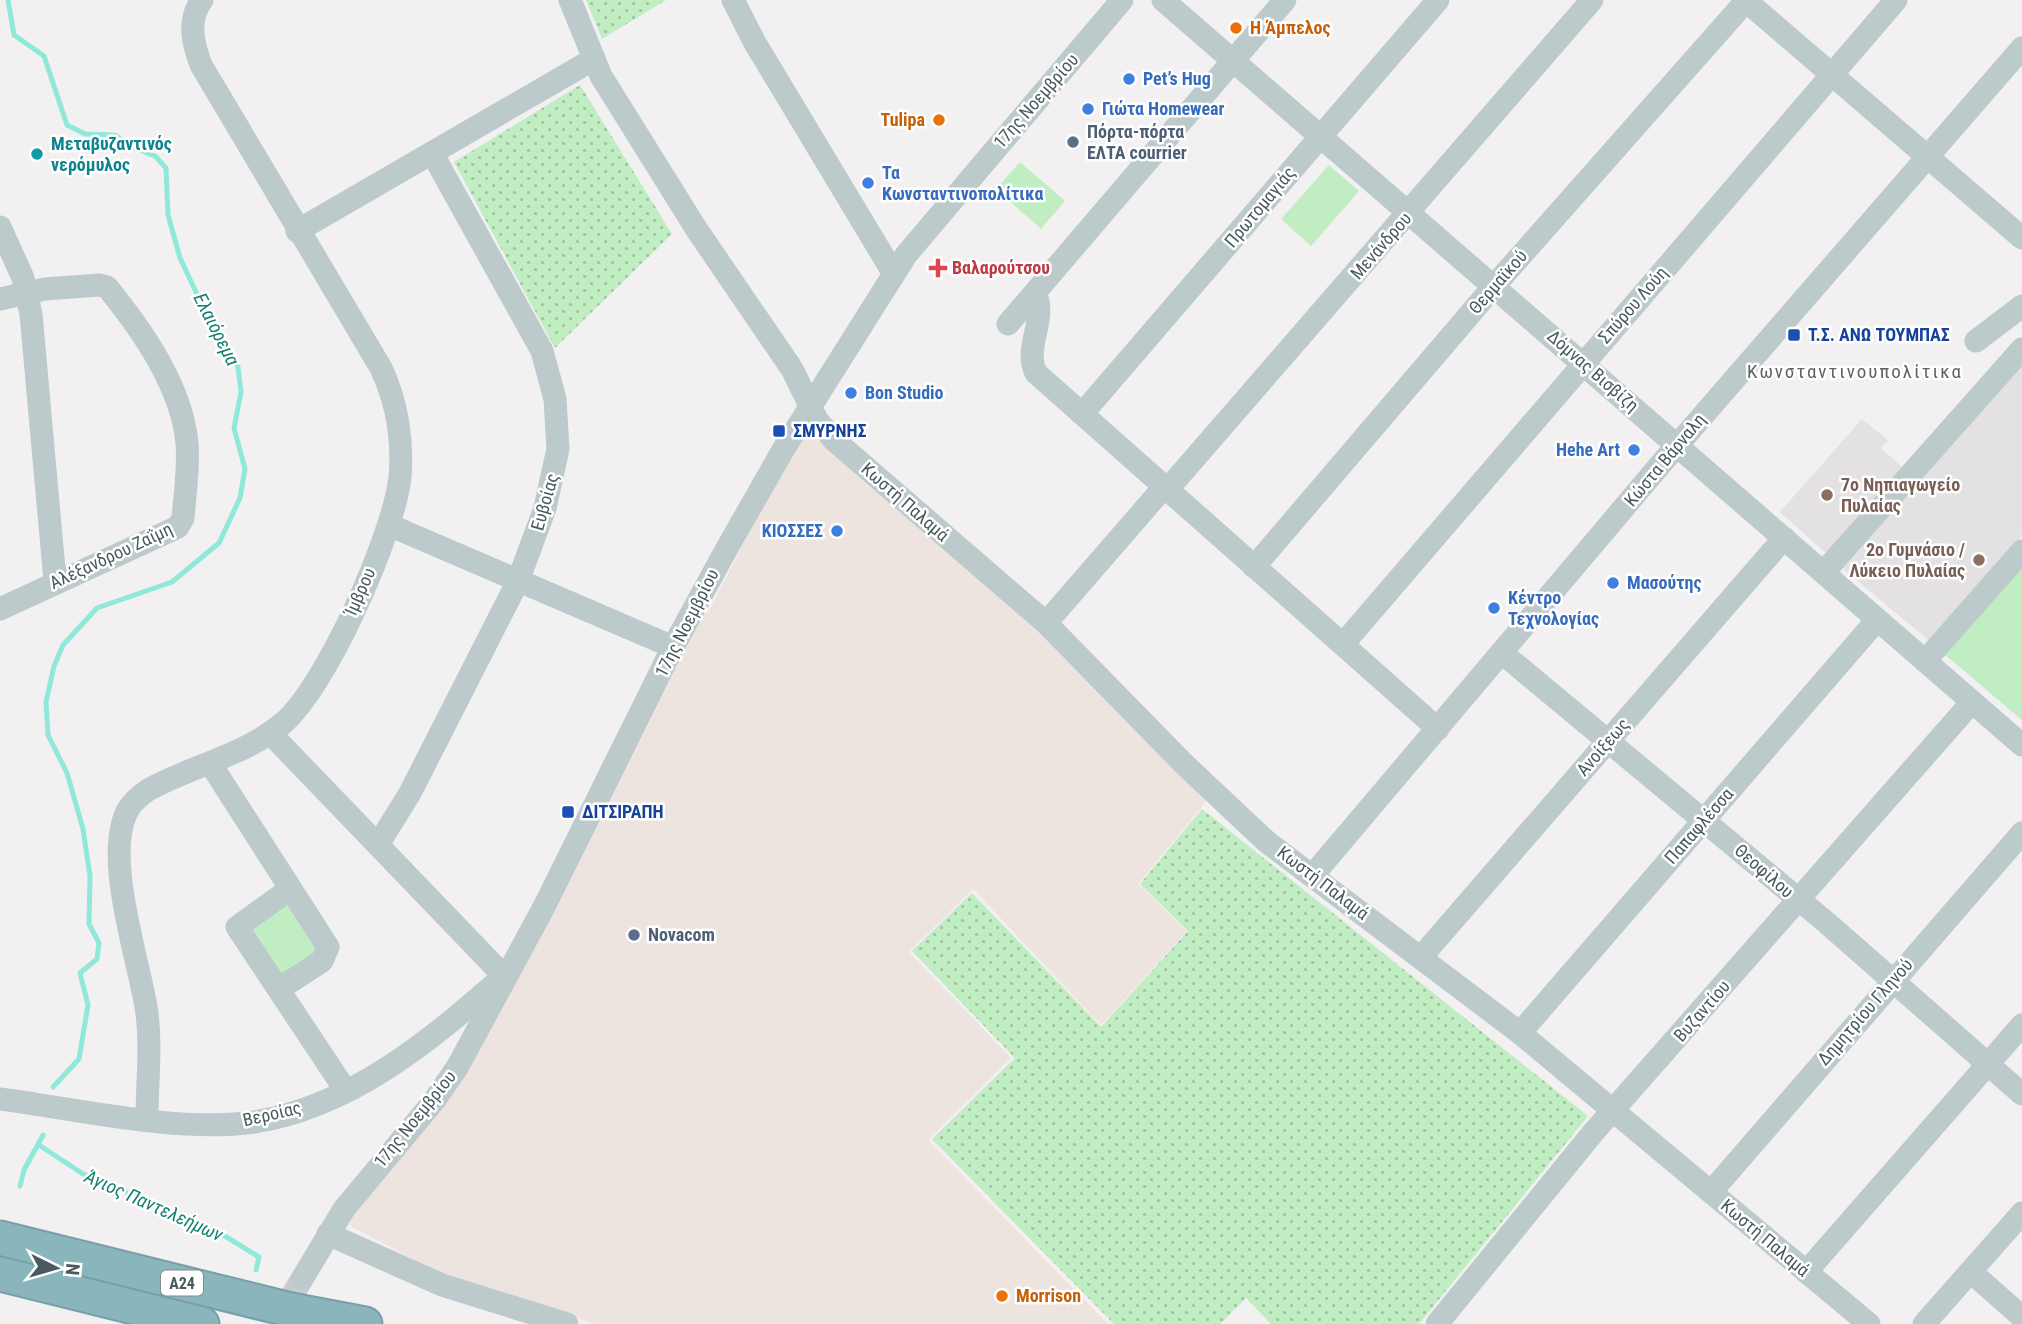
<svg xmlns="http://www.w3.org/2000/svg" width="2022" height="1324" viewBox="0 0 2022 1324" font-family="'Roboto Condensed',sans-serif">
<style>
.commercial{fill:#ede4e0}
.education{fill:#e3e1e2}
.grass{fill:url(#grass-dots)}
.park{fill:#c1edc2}
.lines{fill:none;stroke-linecap:round;stroke-linejoin:round}
.stream{stroke:#90e8db;stroke-width:5}
.minor-tunnel{stroke:#c8cacc;stroke-width:23;stroke-dasharray:23 11;stroke-linecap:butt}
.highway-casing{stroke:#75a0a8;stroke-width:37}
.minor{stroke:#bccacc;stroke-width:23}
.highway{stroke:#8ab5bc;stroke-width:33}
.food-dot{fill:#e8710a;stroke:#fff;stroke-width:2.5}
.shop-dot{fill:#3f7fe0;stroke:#fff;stroke-width:2.5}
.service-dot{fill:#5c6f8a;stroke:#fff;stroke-width:2.5}
.culture-dot{fill:#0f9aa8;stroke:#fff;stroke-width:2.5}
.health-dot{fill:#e0444e;stroke:#fff;stroke-width:2.5}
.transit-dot{fill:#1a4fb4;stroke:#fff;stroke-width:2.5}
.education-dot{fill:#8d6e63;stroke:#fff;stroke-width:2.5}
.labels{text-anchor:middle;stroke-width:5;stroke-linejoin:round;paint-order:stroke}
.shield{fill:#fff;stroke:#808c8e;stroke-width:2}
.shield-label{font-size:16px;font-weight:bold;fill:#495a5d}
.food-label{font-size:18px;font-weight:bold;fill:#c56008;stroke:#fff;text-anchor:start}
.shop-label{font-size:18px;font-weight:bold;fill:#366cbe;stroke:#fff;text-anchor:start}
.street-label{font-size:18px;fill:#495a5d;stroke:#fff}
.service-label{font-size:18px;font-weight:bold;fill:#4e5e75;stroke:#fff;text-anchor:start}
.culture-label{font-size:18px;font-weight:bold;fill:#0d838f;stroke:#fff;text-anchor:start}
.health-label{font-size:18px;font-weight:bold;fill:#be3a42;stroke:#fff;text-anchor:start}
.transit-label{font-size:18px;font-weight:bold;fill:#164399;stroke:#fff;text-anchor:start}
.education-label{font-size:18px;font-weight:bold;fill:#785e54;stroke:#fff;text-anchor:start}
.water-label{font-size:19px;font-style:italic;fill:#128070;stroke:#fff}
.neighbourhood-label{font-size:19px;letter-spacing:2px;fill:#5d6364;stroke:#fff}
</style>
<defs>
<pattern id="grass-dots" width="8" height="8" patternUnits="userSpaceOnUse" patternTransform="scale(1.75)"><rect width="8" height="8" fill="#c1edc2"/><path d="M2 2h.1M6 6h.1" fill="none" stroke="#9fc3a1" stroke-width="1.8" stroke-linecap="round"/></pattern>
</defs>
<rect width="100%" height="100%" fill="#f2f0f1"/>
<!-- commercial -->
<polygon class="commercial" points="804,428 1041,633 1210,797 1138,884 1187,931 1101,1025 973,889 909,952 1011,1058 928,1140 1108,1324 596,1324 444,1275 352,1227 349,1219 432,1112 697,615 708,612"/>
<!-- education -->
<g class="education">
<polygon points="2022,364 2022,535 1937,647 1843,569"/>
<polygon points="1862,419 1888,440 1881,448 1903,468 1828,555 1780,512"/>
</g>
<!-- grass -->
<g class="grass">
<polygon points="586,0 666,0 602,39"/>
<polygon points="580,85 672,234 555,348 454,162"/>
<polygon points="1202,809 1588,1116 1419,1324 1271,1324 1246,1298 1220,1324 1114,1324 932,1139 1015,1058 912,951 972,893 1101,1027 1188,931 1140,884"/>
</g>
<!-- park -->
<g class="park">
<polygon points="1020,162 1065,201 1041,229 996,189"/>
<polygon points="1329,165 1359,191 1311,246 1281,219"/>
<polygon points="2022,561 2022,720 1943,653"/>
<polygon points="288,899 324,951 281,981 246,929"/>
</g>
<g class="lines">
<!-- stream -->
<g class="stream">
<polyline points="8,0 14,35 44,56 67,125 85,134 115,135 132,147 155,156 166,168 168,215 180,258 212,326 238,367 241,392 234,428 245,469 240,498 219,543 172,582 97,608 63,645 54,666 46,702 48,735 67,773 83,829 90,876 89,924 99,943 97,959 80,973 88,1005 79,1059 53,1087"/>
<polyline points="39,1145 83,1174 215,1230 259,1257 256,1270"/>
<polyline points="20,1186 24,1170 43,1135"/>
</g>
<!-- minor-tunnel -->
<polyline class="minor-tunnel" points="275,1324 302,1279"/>
<defs>
<g id="highway">
<polyline points="0,1238 291,1310 365,1324"/>
<polyline points="0,1274 202,1324"/>
</g>
</defs>
<!-- highway casing -->
<use href="#highway" class="highway-casing"/>
<!-- minor -->
<g class="minor">
<polyline points="570,0 601,76 697,230 792,369 817,420 834,440 1046,623 1184,764 1267,842 1520,1033 1869,1324"/>
<polyline points="733,0 755,43 894,274"/>
<polyline points="1163,0 2022,745"/>
<polyline points="1745,0 2022,238"/>
<polyline points="0,227 23,278 31,314 55,581"/>
<polyline points="297,231 594,59"/>
<path d="M1035,293c13,26 -12,54 1,80l402,356"/>
<path d="M0,299l45,-10 54,-4 8,2c35,43 75,100 80,156 2,25 -2,50 -4,75l-5,9 -178,82"/>
<polyline points="1008,324 1285,0"/>
<polyline points="1976,341 2022,306"/>
<polyline points="1082,414 1438,0"/>
<polyline points="1167,490 1592,0"/>
<polyline points="389,525 673,647"/>
<polyline points="1254,567 1494,286 1747,0"/>
<polyline points="1824,572 2022,349"/>
<polyline points="1046,623 1164,487"/>
<polyline points="1344,643 1896,0"/>
<polyline points="1502,653 1827,923 2022,1094"/>
<polyline points="1925,661 2022,551"/>
<polyline points="210,763 328,947 322,961 279,989"/>
<polyline points="379,843 410,793 518,581 545,508 558,449 555,399 542,351 432,153"/>
<polyline points="1313,875 1660,465 2022,48"/>
<polyline points="290,889 237,927 346,1091"/>
<polyline points="1422,956 1784,538"/>
<polyline points="1520,1033 1877,620"/>
<path d="M0,1099c77,10 178,34 254,23 98,-15 178,-83 250,-146l-234,-243"/>
<path d="M147,1118c0,-36 5,-75 -1,-111 -8,-50 -44,-155 -17,-199 5,-8 12,-13 19,-18 43,-24 95,-34 134,-66 44,-36 112,-190 118,-247 3,-36 -3,-75 -19,-109l-180,-303c-8,-21 -14,-45 1,-65"/>
<polyline points="1711,1192 2022,833"/>
<polyline points="328,1234 442,1285 567,1324"/>
<polyline points="1806,1272 2022,1025"/>
<polyline points="1971,1272 2022,1317"/>
<polyline points="302,1279 344,1209 434,1101 458,1066 545,905 673,647 726,550 783,450 906,255 1122,0"/>
<polyline points="1437,1324 1592,1134 1972,702"/>
<polyline points="1924,1324 2022,1213"/>
</g>
<!-- highway -->
<use href="#highway" class="highway"/>
</g>
<!-- markers -->
<g class="food-dot">
<circle cx="1236" cy="28" r="7"/>
<circle cx="939" cy="120" r="7"/>
<circle cx="1002" cy="1296" r="7"/>
</g>
<g class="shop-dot">
<circle cx="1129" cy="79" r="7"/>
<circle cx="1088" cy="109" r="7"/>
<circle cx="868" cy="183" r="7"/>
<circle cx="851" cy="393" r="7"/>
<circle cx="1634" cy="450" r="7"/>
<circle cx="837" cy="531" r="7"/>
<circle cx="1613" cy="583" r="7"/>
<circle cx="1494" cy="608" r="7"/>
</g>
<g class="service-dot">
<circle cx="1073" cy="142" r="7"/>
<circle cx="634" cy="935" r="7"/>
</g>
<circle class="culture-dot" cx="37" cy="154" r="7"/>
<path class="health-dot" d="M934.5 257.5h7v7h7v7h-7v7h-7v-7h-7v-7h7z"/>
<g class="transit-dot">
<rect x="1787" y="328" width="14" height="14" rx="3.5"/>
<rect x="772" y="424" width="14" height="14" rx="3.5"/>
<rect x="561" y="805" width="14" height="14" rx="3.5"/>
</g>
<g class="education-dot">
<circle cx="1827" cy="495" r="7"/>
<circle cx="1979" cy="560" r="7"/>
</g>
<g class="labels">
<!-- shield labels -->
<rect class="shield" x="161" y="1270.5" width="42" height="25" rx="5"/>
<g class="shield-label">
<text x="182" y="1289">Α24</text>
</g>
<!-- food labels -->
<g class="food-label">
<text x="1250" y="34">Η Άμπελος</text>
<text x="925" y="126" text-anchor="end">Tulipa</text>
<text x="1016" y="1302">Morrison</text>
</g>
<!-- shop labels -->
<g class="shop-label">
<text x="1143" y="85">Pet’s Hug</text>
<text x="1102" y="115">Γιώτα Homewear</text>
<text x="882" y="179">Τα<tspan x="882" dy="21">Κωνσταντινοπολίτικα</tspan></text>
<text x="865" y="399">Bon Studio</text>
<text x="1620" y="456" text-anchor="end">Hehe Art</text>
<text x="823" y="537" text-anchor="end">ΚΙΟΣΣΕΣ</text>
<text x="1627" y="589">Μασούτης</text>
<text x="1508" y="604">Κέντρο<tspan x="1508" dy="21">Τεχνολογίας</tspan></text>
</g>
<!-- street labels -->
<g class="street-label">
<text transform="translate(1036 101) rotate(-49)" y="6">17ης Νοεμβρίου</text>
<text transform="translate(1260 207) rotate(-50)" y="6">Πρωτομαγιάς</text>
<text transform="translate(1381 246) rotate(-49)" y="6">Μενάνδρου</text>
<text transform="translate(1498 282) rotate(-49)" y="6">Θερμαϊκού</text>
<text transform="translate(1633 305) rotate(-49)" y="6">Σπύρου Λούη</text>
<text transform="translate(1593 371) rotate(41)" y="6">Δόμνας Βισβίζη</text>
<text transform="translate(1665 460) rotate(-50)" y="6">Κώστα Βάρναλη</text>
<text transform="translate(545 502) rotate(-74)" y="6">Ευβοίας</text>
<text transform="translate(905 502) rotate(41)" y="6">Κωστή Παλαμά</text>
<text transform="translate(111 556) rotate(-25)" y="6">Αλέξανδρου Ζαΐμη</text>
<text transform="translate(360 592) rotate(-66)" y="6">Ίμβρου</text>
<text transform="translate(687 623) rotate(-63)" y="6">17ης Νοεμβρίου</text>
<text transform="translate(1603 747) rotate(-49)" y="6">Ανοίξεως</text>
<text transform="translate(1699 826) rotate(-49)" y="6">Παπαφλέσσα</text>
<text transform="translate(1764 871) rotate(41)" y="6">Θεοφίλου</text>
<text transform="translate(1323 883) rotate(37)" y="6">Κωστή Παλαμά</text>
<text transform="translate(1702 1011) rotate(-49)" y="6">Βυζαντίου</text>
<text transform="translate(1865 1012) rotate(-49)" y="6">Δημητρίου Γληνού</text>
<text transform="translate(272 1114) rotate(-13)" y="6">Βεροίας</text>
<text transform="translate(415 1119) rotate(-51)" y="6">17ης Νοεμβρίου</text>
<text transform="translate(1765 1238) rotate(40)" y="6">Κωστή Παλαμά</text>
</g>
<!-- service labels -->
<g class="service-label">
<text x="1087" y="138">Πόρτα-πόρτα<tspan x="1087" dy="21">ΕΛΤΑ courrier</tspan></text>
<text x="648" y="941">Novacom</text>
</g>
<!-- culture labels -->
<g class="culture-label">
<text x="51" y="150">Μεταβυζαντινός<tspan x="51" dy="21">νερόμυλος</tspan></text>
</g>
<!-- health labels -->
<g class="health-label">
<text x="952" y="274">Βαλαρούτσου</text>
</g>
<!-- transit labels -->
<g class="transit-label">
<text x="1808" y="341">Τ.Σ. ΑΝΩ ΤΟΥΜΠΑΣ</text>
<text x="793" y="437">ΣΜΥΡΝΗΣ</text>
<text x="582" y="818">ΔΙΤΣΙΡΑΠΗ</text>
</g>
<!-- education labels -->
<g class="education-label">
<text x="1841" y="491">7ο Νηπιαγωγείο<tspan x="1841" dy="21">Πυλαίας</tspan></text>
<text x="1965" y="556" text-anchor="end">2o Γυμνάσιο /<tspan x="1965" dy="21">Λύκειο Πυλαίας</tspan></text>
</g>
<!-- water labels -->
<g class="water-label">
<text transform="translate(217 329) rotate(63)" y="7">Ελαιόρεμα</text>
<text transform="translate(154 1205) rotate(24)" y="7">Άγιος Παντελεήμων</text>
</g>
<!-- neighbourhood labels -->
<g class="neighbourhood-label">
<text x="1855" y="378">Κωνσταντινουπολίτικα</text>
</g>
</g>
<!-- north arrow -->
<g transform="translate(56 1268) rotate(95)" stroke="#ffffff" stroke-width="5" paint-order="stroke">
<path d="M0-5L12 26L0 18L-12 26Z" fill="#495a5d"/>
<text y="-10" font-size="19" font-weight="bold" text-anchor="middle" fill="#495a5d">N</text>
</g>
</svg>
